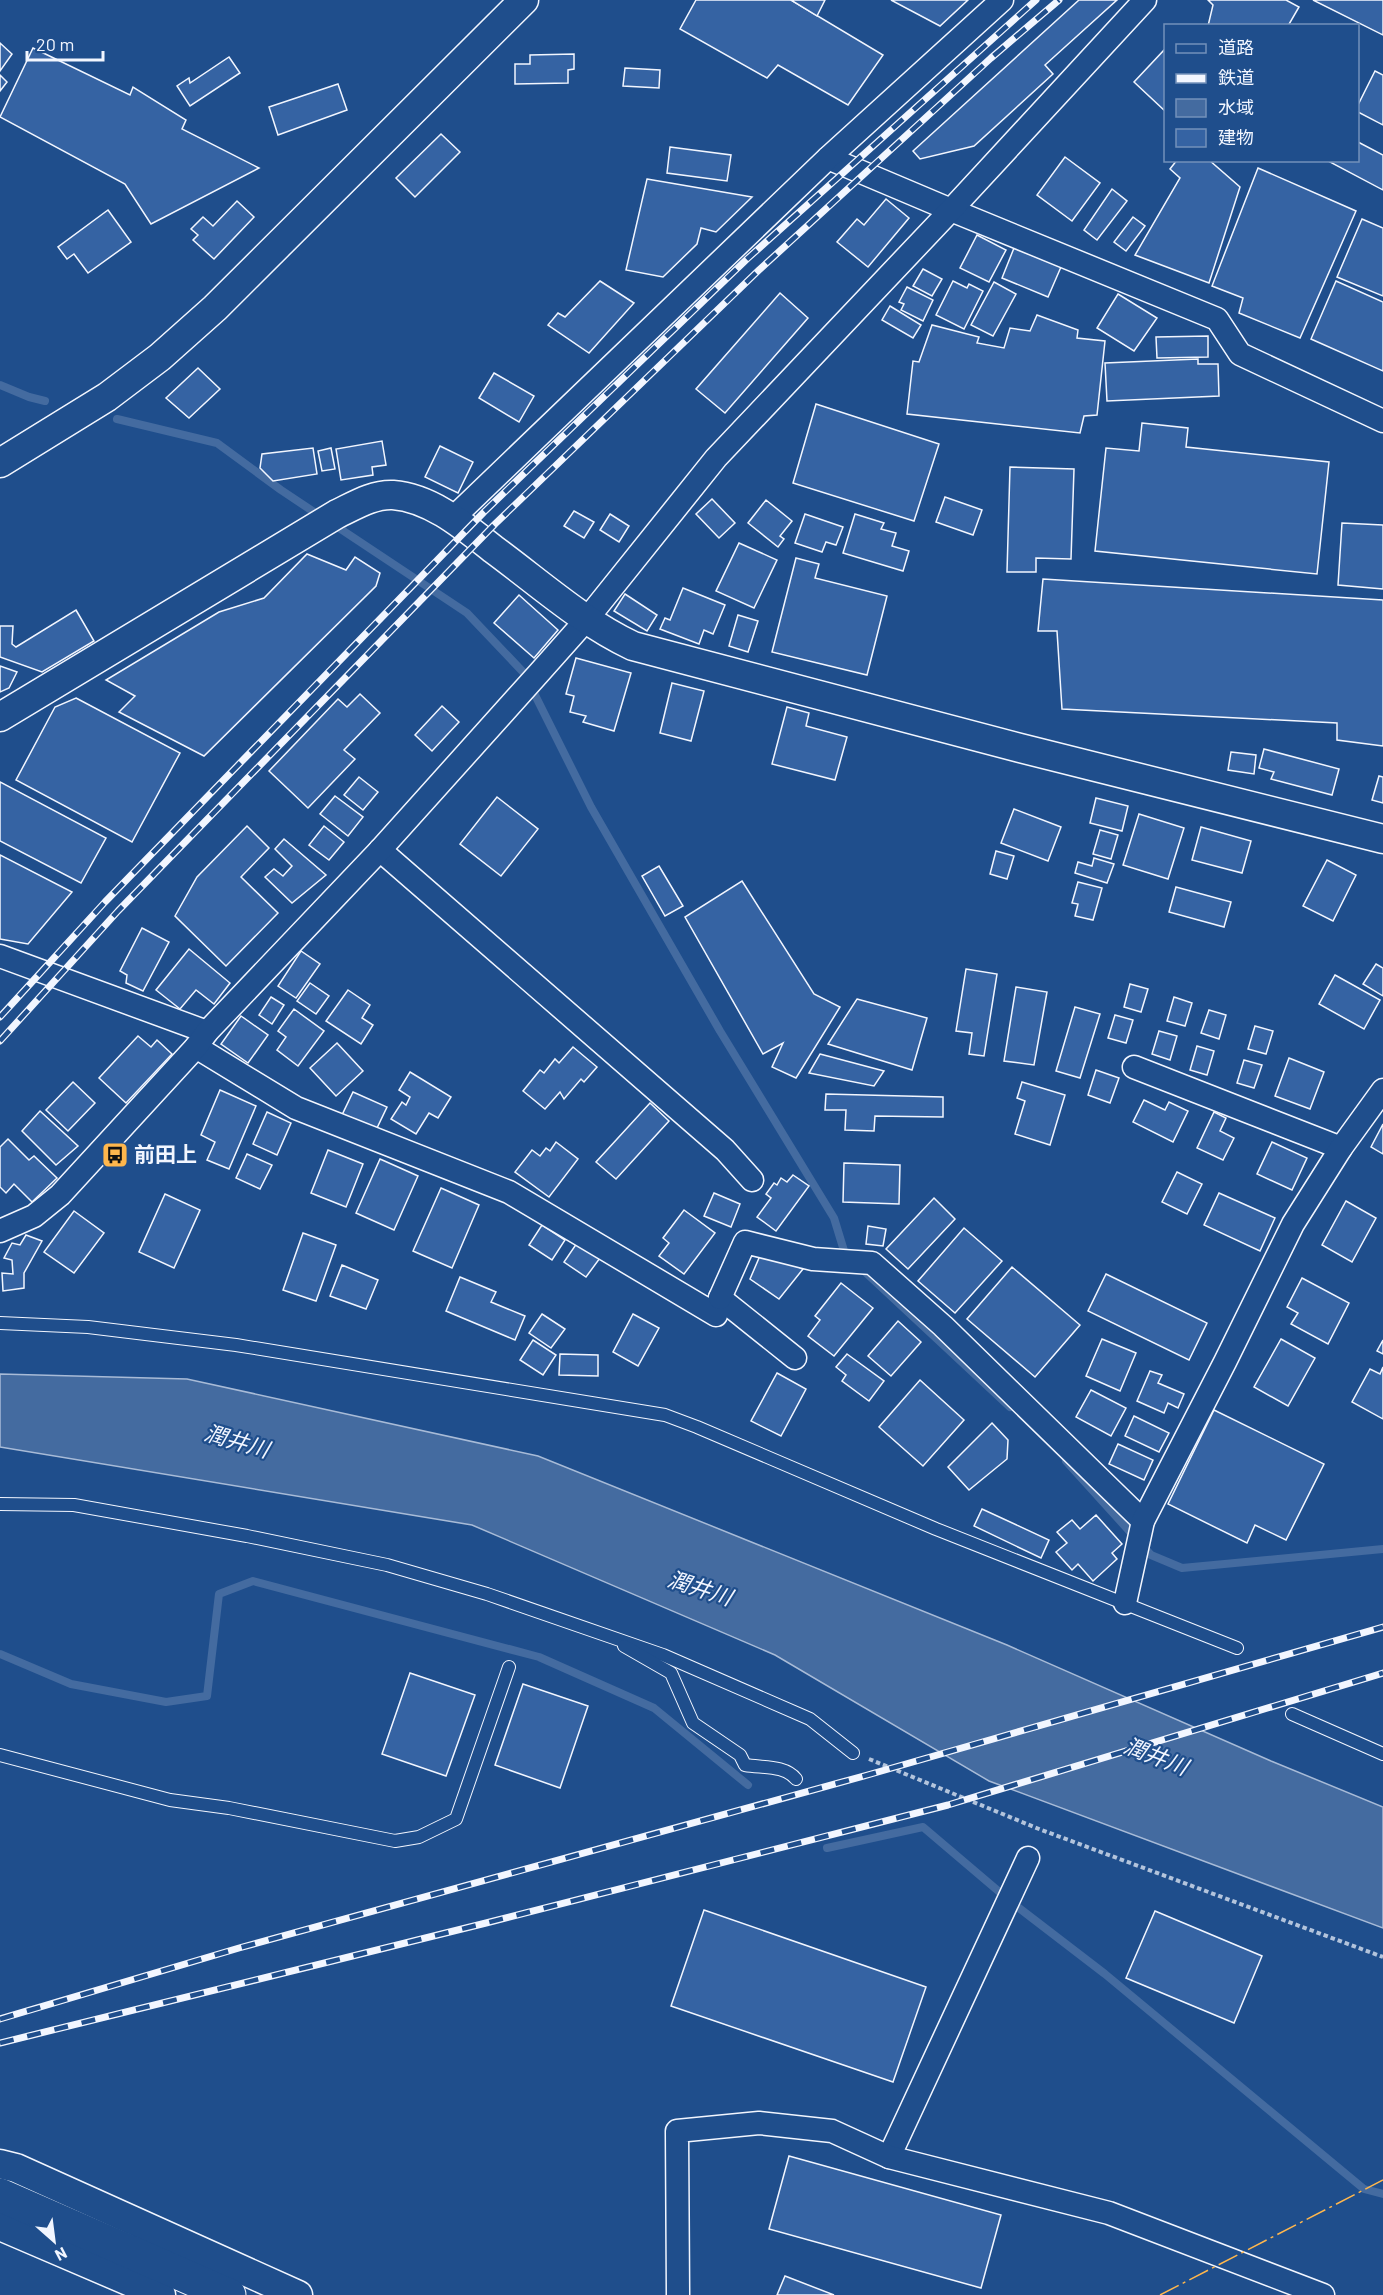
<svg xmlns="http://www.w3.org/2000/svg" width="1383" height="2295" viewBox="0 0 1383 2295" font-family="Barlow,'Noto Sans JP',sans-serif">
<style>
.water{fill:#446ba0;stroke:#a8bbd7;stroke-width:1.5}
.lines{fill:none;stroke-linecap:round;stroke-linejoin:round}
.stream{stroke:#446ba0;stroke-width:8}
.building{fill:#3563a3;stroke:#f2f6ff;stroke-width:1.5}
.service-casing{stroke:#f2f6ff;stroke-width:14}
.minor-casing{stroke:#f2f6ff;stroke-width:25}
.tertiary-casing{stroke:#f2f6ff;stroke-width:31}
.secondary-casing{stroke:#f2f6ff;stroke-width:35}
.path{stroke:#b3c4dc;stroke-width:4;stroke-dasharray:4.5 3;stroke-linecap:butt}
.service{stroke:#1f4e8c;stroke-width:12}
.minor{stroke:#1f4e8c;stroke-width:22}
.tertiary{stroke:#1f4e8c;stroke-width:28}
.secondary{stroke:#1f4e8c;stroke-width:33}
.rail-casing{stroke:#f2f6ff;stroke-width:7}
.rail{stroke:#1f4e8c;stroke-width:4.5;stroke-dasharray:14;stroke-linecap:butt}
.power{stroke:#ffb74d;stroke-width:1.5;stroke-dasharray:21 4.5 3 4.5;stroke-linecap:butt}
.labels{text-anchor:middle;stroke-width:4.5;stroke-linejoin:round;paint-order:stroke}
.poi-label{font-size:21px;font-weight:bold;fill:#f2f6ff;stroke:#1f4e8c;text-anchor:start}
.water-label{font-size:22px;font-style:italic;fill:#f2f6ff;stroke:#1f4e8c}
</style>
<rect width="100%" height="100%" fill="#1f4e8c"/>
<!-- water -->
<polygon class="water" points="0,1374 187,1379 538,1456 1007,1645 1271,1761 1383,1807 1383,1928 989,1781 775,1655 472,1525 0,1447"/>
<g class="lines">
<!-- stream -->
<g class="stream">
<polyline points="0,385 29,397 45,401"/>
<polyline points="117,419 217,443 281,490 320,516"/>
<polyline points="333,524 467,613 524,673 591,807 720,1031 834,1218 845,1254 848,1256"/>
<polyline points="861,1268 1010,1407"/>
<polyline points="1066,1461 1151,1555 1182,1568 1383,1549"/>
<polyline points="0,1654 71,1684 166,1702 207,1696 219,1594 253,1581 539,1657 654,1708 748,1785"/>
<polyline points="827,1848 923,1827 1003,1895"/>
<polyline points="1019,1908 1105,1974 1364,2189 1383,2194"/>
</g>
</g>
<!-- building -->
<g class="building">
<polygon points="696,0 791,0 883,55 848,105 778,65 767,78 680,29"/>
<polygon points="791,0 825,0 817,16"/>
<polygon points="891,0 968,0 940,26"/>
<polygon points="1079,0 1117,0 1045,65 1053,74 974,146 920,159 913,151"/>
<polygon points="1208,0 1286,0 1299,7 1288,26 1208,26 1213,5"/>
<polygon points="1313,0 1383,0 1383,35"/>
<polygon points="0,43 12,54 0,71"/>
<polygon points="33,48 130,95 133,87 186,120 182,129 259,168 151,224 125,184 0,117"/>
<polygon points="1166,48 1166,111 1165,111 1134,82"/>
<polygon points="574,54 574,69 568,70 568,83 515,84 515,64 530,64 530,55"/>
<polygon points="229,57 240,73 190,106 177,86 189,78 190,83"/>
<polygon points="625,68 660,70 659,88 623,86"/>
<polygon points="1375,71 1383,75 1383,125 1358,112 1358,105"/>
<polygon points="0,75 7,82 0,91"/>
<polygon points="338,84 347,110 278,135 269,107"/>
<polygon points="441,134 460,152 415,197 396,178"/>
<polygon points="1358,142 1383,155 1383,190 1328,161 1358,160"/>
<polygon points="670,147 731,155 727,181 667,173"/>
<polygon points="1065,157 1100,183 1072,221 1037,195"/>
<polygon points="1177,160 1209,160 1240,187 1209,283 1135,255 1180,178 1170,169"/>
<polygon points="1258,168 1356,211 1300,338 1239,313 1243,298 1212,286"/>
<polygon points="647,179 752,197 716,232 701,228 697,244 663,277 626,270"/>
<polygon points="1112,189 1127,201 1097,240 1084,230"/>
<polygon points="886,199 909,218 868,267 837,242 857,219 864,225"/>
<polygon points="237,201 254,217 214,259 193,240 198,235 191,229 203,217 213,226"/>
<polygon points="108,210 131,242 88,273 74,254 67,259 58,247"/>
<polygon points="1133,217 1145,226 1126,251 1114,242"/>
<polygon points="1362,219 1383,228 1383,296 1337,277"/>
<polygon points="977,235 1006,250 989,282 960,268"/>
<polygon points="1014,248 1061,267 1048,297 1002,278"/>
<polygon points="923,269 942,279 932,296 913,286"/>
<polygon points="600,281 634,303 589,353 548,325 558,313 565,317"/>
<polygon points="953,281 967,288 969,284 983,291 964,329 936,315"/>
<polygon points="1336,281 1383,302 1383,371 1311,339"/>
<polygon points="994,282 1016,294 993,336 971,325"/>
<polygon points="907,287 933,300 923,321 901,310 904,304 899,302"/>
<polygon points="780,293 808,318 725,413 696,389"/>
<polygon points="1118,294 1157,318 1134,351 1097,328"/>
<polygon points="890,306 921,325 913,338 882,320"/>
<polygon points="1037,315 1078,330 1077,338 1105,341 1097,415 1084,416 1080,433 907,414 913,361 919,362 932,325 979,337 977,343 1004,348 1010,328 1030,331"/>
<polygon points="1208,336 1208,357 1157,358 1156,337"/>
<polygon points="1198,359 1198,364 1218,364 1219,396 1107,401 1105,363"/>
<polygon points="198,368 220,389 189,418 166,398"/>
<polygon points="494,373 534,396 519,422 479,398"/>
<polygon points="816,404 939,444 914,521 793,483"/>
<polygon points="1142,423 1188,428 1186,447 1329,462 1317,574 1095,551 1106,448 1139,451"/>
<polygon points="382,441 386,465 372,467 373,475 341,480 336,449"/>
<polygon points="440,446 473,462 458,493 425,477"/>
<polygon points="313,448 317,474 273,481 260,468 262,454"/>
<polygon points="331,448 335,469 322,471 318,451"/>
<polygon points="1010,467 1074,469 1071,559 1036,558 1036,572 1007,572"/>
<polygon points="945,497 982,510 973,535 936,522"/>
<polygon points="712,499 735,523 719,538 696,514"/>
<polygon points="766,500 792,521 780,536 784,539 778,547 748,523"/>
<polygon points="574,511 594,522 584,538 564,526"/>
<polygon points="610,514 629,526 619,542 600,530"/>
<polygon points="805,514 843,527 836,545 826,542 822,552 795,543"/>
<polygon points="855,514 884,523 881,529 896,533 892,546 909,551 903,571 843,553"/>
<polygon points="1342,523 1383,525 1383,589 1338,585"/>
<polygon points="739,543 777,560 754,608 716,591"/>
<polygon points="307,554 346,570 355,557 380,573 376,586 204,756 119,712 135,696 106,680 219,612 264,598"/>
<polygon points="796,558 819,564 815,578 887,596 867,675 772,652"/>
<polygon points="1043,579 1383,600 1383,746 1337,740 1337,723 1062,709 1057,631 1038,631"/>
<polygon points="683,588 725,605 713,634 704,630 699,644 660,629 665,618 670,620"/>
<polygon points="625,594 657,615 647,631 614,611"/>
<polygon points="519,595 558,630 534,658 494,623"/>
<polygon points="76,610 94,641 42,672 0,657 0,626 13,626 12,644 16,647"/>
<polygon points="738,615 758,621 748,652 729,646"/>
<polygon points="576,658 631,673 614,731 583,722 586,716 570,712 574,696 566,694"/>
<polygon points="0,666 17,672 9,688 0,692"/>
<polygon points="672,683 704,691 691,741 660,733"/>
<polygon points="360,694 380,713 344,750 355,759 308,808 269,771 338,699 347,707"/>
<polygon points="76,698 180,753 132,842 16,780 55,707"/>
<polygon points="442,706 459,722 432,751 415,735"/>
<polygon points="787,707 809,713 806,726 847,737 835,780 772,764"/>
<polygon points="1264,749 1339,769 1332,795 1271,779 1274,772 1259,768"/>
<polygon points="1231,752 1256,755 1254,774 1228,770"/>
<polygon points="1379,776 1383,777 1383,803 1372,800"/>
<polygon points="359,777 378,792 363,810 344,795"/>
<polygon points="0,782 106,838 81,883 0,841"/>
<polygon points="335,796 363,817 348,836 320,814"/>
<polygon points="497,797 538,829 501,876 460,844"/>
<polygon points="1096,798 1128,806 1122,831 1090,823"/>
<polygon points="1014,809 1061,827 1048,861 1001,843"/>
<polygon points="1139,814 1184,828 1168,879 1123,865"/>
<polygon points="247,826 269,848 241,877 278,913 226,966 175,916 197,877"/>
<polygon points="324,826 344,842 329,860 309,845"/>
<polygon points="1201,827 1251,841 1242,873 1192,860"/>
<polygon points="1100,830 1118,835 1111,859 1093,854"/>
<polygon points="284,839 326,875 292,903 265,877 274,869 283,876 292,866 275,849"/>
<polygon points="996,851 1014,856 1007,879 990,874"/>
<polygon points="0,855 72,892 28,944 0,939"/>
<polygon points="1094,858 1114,864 1107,883 1075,873 1078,862 1092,866"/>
<polygon points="1327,860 1356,875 1333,921 1303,906"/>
<polygon points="659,866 683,906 665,916 642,876"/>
<polygon points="742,881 814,994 840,1007 796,1078 772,1067 783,1043 763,1054 685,917"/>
<polygon points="1078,882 1102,888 1093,920 1075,916 1078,904 1072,903"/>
<polygon points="1176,887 1231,902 1224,927 1169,912"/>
<polygon points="142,928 169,942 143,991 126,983 127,975 120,971"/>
<polygon points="189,949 230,983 214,1004 196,990 180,1009 156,990"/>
<polygon points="301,951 320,964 296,998 278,986"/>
<polygon points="1376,964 1383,968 1383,996 1363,984"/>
<polygon points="966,969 997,974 984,1056 969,1054 972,1033 956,1031"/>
<polygon points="1335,975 1380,1000 1364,1029 1319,1004"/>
<polygon points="310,983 329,996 316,1014 297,1001"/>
<polygon points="1130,984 1148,989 1141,1012 1124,1007"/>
<polygon points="1016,987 1047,992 1034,1065 1004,1061"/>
<polygon points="348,990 370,1005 362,1018 373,1025 361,1044 326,1021"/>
<polygon points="271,997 284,1005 272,1024 259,1015"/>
<polygon points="1174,997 1192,1003 1185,1026 1167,1021"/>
<polygon points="857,999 927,1018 912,1070 828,1044"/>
<polygon points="1075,1007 1100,1014 1080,1078 1056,1071"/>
<polygon points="294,1009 324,1031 298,1066 277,1050 286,1037 278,1031"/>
<polygon points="1209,1010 1226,1015 1219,1039 1201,1033"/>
<polygon points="1115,1015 1133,1020 1126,1043 1108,1038"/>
<polygon points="241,1016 268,1035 248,1063 221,1044"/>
<polygon points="1255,1026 1273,1031 1266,1054 1248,1049"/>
<polygon points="1159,1031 1177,1036 1170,1060 1152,1054"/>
<polygon points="138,1036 151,1047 157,1040 172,1054 126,1103 99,1078"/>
<polygon points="337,1043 363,1071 336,1096 310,1068"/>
<polygon points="1197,1046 1214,1051 1207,1075 1190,1070"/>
<polygon points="573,1047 597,1067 584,1082 581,1079 564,1099 560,1092 545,1109 523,1091 540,1070 544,1073 555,1059 559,1063"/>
<polygon points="820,1054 884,1071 874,1086 809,1073"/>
<polygon points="1289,1058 1324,1072 1310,1109 1275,1096"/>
<polygon points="1244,1060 1262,1065 1254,1088 1237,1083"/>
<polygon points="1096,1070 1119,1078 1110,1103 1088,1095"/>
<polygon points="410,1072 451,1097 438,1118 429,1113 416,1134 391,1119 402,1102 406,1105 410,1097 399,1090"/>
<polygon points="73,1082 95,1103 68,1131 46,1110"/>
<polygon points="1022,1082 1065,1095 1050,1145 1015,1134 1025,1101 1017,1098"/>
<polygon points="220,1090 256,1106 229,1169 207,1160 215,1142 201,1135"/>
<polygon points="353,1092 387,1107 376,1130 342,1115"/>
<polygon points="826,1094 943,1097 943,1117 875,1116 874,1131 845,1130 846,1110 825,1110"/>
<polygon points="1144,1100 1165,1110 1169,1102 1188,1111 1173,1142 1133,1122"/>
<polygon points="650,1103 669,1121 616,1179 596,1162"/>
<polygon points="40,1111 78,1146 56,1165 22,1131"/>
<polygon points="267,1112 291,1123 277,1155 253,1144"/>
<polygon points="1214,1112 1226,1118 1220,1131 1234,1138 1223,1160 1197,1148"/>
<polygon points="1383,1124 1383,1154 1371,1147"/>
<polygon points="8,1139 29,1160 34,1156 57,1178 32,1202 14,1184 6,1193 0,1187 0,1147"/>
<polygon points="556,1142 578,1159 549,1197 515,1172 532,1150 540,1156 546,1148 550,1151"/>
<polygon points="1272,1142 1307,1158 1292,1190 1257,1174"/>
<polygon points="328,1150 363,1164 346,1207 311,1193"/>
<polygon points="247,1154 272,1165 260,1189 236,1178"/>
<polygon points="380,1159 418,1176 394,1230 356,1213"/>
<polygon points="844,1163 900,1165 899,1204 843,1202"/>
<polygon points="1177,1172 1202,1184 1187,1214 1162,1202"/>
<polygon points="793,1175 809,1186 776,1231 757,1217 771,1198 766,1194 774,1183 777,1185 781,1178 787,1182"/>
<polygon points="441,1188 479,1205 452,1268 413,1251"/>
<polygon points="714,1193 740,1204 731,1227 704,1216"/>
<polygon points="1219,1193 1275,1218 1260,1251 1204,1225"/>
<polygon points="165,1194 200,1210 174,1268 139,1252"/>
<polygon points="934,1198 955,1219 908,1269 886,1249"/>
<polygon points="1346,1201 1376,1218 1352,1262 1322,1245"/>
<polygon points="684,1210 715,1233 684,1274 659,1256 669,1243 663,1238"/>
<polygon points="74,1211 104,1233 74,1273 44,1252"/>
<polygon points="542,1225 565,1240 552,1260 529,1245"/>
<polygon points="868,1226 886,1229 883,1246 866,1244"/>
<polygon points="964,1228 1002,1261 955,1313 918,1281"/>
<polygon points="303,1233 336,1245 316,1301 283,1290"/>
<polygon points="26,1235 42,1241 24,1273 24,1288 3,1291 2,1273 13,1274 12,1260 4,1258 12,1243 20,1245"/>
<polygon points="577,1243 600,1258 586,1277 564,1262"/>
<polygon points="762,1251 803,1269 779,1299 750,1279"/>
<polygon points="342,1265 378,1280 366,1309 330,1296"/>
<polygon points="1012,1267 1080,1325 1035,1377 967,1319"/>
<polygon points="1106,1274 1207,1323 1189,1360 1088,1311"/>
<polygon points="460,1277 496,1292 491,1302 525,1316 515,1340 446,1311"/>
<polygon points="1302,1278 1349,1303 1328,1344 1291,1324 1298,1313 1287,1307"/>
<polygon points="841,1283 873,1308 834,1356 808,1336 820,1320 815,1316"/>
<polygon points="542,1314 565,1329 551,1348 529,1333"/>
<polygon points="633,1314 659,1328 638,1366 613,1352"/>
<polygon points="898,1321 921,1342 891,1376 868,1356"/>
<polygon points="1102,1339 1136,1353 1120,1391 1086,1376"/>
<polygon points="1281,1339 1315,1358 1288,1406 1254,1387"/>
<polygon points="533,1340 556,1355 543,1375 520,1360"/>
<polygon points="1383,1340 1383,1354 1377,1351"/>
<polygon points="560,1354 598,1355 598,1376 559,1375"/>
<polygon points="847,1354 884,1381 869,1401 842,1381 846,1375 836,1367"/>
<polygon points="1383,1367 1383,1419 1352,1402 1370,1369 1380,1374"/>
<polygon points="1150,1371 1162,1375 1158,1383 1184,1394 1178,1408 1168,1403 1164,1413 1137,1401"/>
<polygon points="777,1373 806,1389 781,1436 751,1421"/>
<polygon points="920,1380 964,1420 923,1466 879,1427"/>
<polygon points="1091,1390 1126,1408 1111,1436 1076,1417"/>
<polygon points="1214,1410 1324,1464 1286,1540 1255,1525 1247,1543 1168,1504"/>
<polygon points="1134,1416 1169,1433 1159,1452 1125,1436"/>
<polygon points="992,1423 1008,1440 1007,1459 969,1490 948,1467"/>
<polygon points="1118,1444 1153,1460 1144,1480 1109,1464"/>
<polygon points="982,1509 1049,1540 1041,1558 974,1526"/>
<polygon points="1096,1515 1122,1544 1112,1553 1117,1559 1093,1581 1078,1564 1072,1570 1056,1552 1067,1543 1057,1532 1072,1520 1080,1529"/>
<polygon points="410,1673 475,1695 446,1776 382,1754"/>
<polygon points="523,1684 588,1706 560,1788 495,1765"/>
<polygon points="704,1910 926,1987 893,2082 671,2006"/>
<polygon points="1155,1911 1262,1956 1234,2023 1126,1978"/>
<polygon points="789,2156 1001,2215 981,2288 769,2229"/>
<polygon points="785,2276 834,2295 777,2295"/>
</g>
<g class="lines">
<defs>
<g id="service">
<polyline points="0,1323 88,1327 236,1345 665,1415 697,1427 936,1529 1237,1648"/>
<polyline points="0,1504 74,1505 247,1536 387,1565 487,1594 663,1655 810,1719 853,1753"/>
<path d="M624,1646l47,27 22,50 47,32 5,10c17,3 40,0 51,14"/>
<polyline points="1292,1714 1383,1754"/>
<polyline points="0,1755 170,1800 229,1808 395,1841 419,1837 456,1819 509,1667"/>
</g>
<g id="minor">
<polyline points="828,158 951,210 1217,319 1240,354 1383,421"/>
<polyline points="453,518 828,158 1002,0"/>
<polyline points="380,850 725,1150 752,1180"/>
<polyline points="0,956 207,1032"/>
<polyline points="196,1047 296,1108 509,1192 716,1315 720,1298 795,1358"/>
<polyline points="1134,1067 1341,1148"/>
<polyline points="0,1231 34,1216 60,1195 196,1047 207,1032 380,850 539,673 587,619 716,458 951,210 1145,0"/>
<polyline points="720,1298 745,1242 813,1259 872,1263 943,1326 1143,1521"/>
<polyline points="1125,1603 1143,1521 1225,1362 1293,1224 1341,1148 1383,1090"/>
<polyline points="889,2157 1028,1858"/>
<polyline points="678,2295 677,2131 759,2123 832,2131 889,2157 1109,2213 1323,2295"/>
</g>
<g id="tertiary">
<polyline points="0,463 107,397 160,357 215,308 524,0"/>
<path d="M0,717l337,-203c17,-8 36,-20 56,-19 38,3 71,31 100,54 45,33 89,73 140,97l387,102 363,91"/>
<polyline points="0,2164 16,2168 298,2295"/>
<polyline points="0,2226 161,2295"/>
</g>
<polyline id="secondary" points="0,2195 229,2295"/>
</defs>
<!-- service casing -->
<use href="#service" class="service-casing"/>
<!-- minor casing -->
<use href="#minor" class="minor-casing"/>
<!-- tertiary casing -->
<use href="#tertiary" class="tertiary-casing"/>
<!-- secondary casing -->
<use href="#secondary" class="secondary-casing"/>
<!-- path -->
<polyline class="path" points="869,1759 1039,1829 1383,1957"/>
<!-- service -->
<use href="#service" class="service"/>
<!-- minor -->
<use href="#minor" class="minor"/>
<!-- tertiary -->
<use href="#tertiary" class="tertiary"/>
<!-- secondary -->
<use href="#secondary" class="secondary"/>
<defs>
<g id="rail">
<polyline points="0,1017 105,902 484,512 747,259 1036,0"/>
<polyline points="0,1041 118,911 495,524 759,270 991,58 1059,0"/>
<polyline points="0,2019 239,1948 871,1774 1383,1627"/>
<polyline points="0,2043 486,1923 948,1805 1383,1673"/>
</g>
</defs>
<!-- rail casing -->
<use href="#rail" class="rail-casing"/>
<!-- rail -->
<use href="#rail" class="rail"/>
<!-- power -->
<polyline class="power" points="1160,2295 1383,2180"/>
</g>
<!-- icons -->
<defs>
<symbol id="bus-square" viewBox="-11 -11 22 22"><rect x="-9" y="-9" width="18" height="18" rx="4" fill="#ffb74d" stroke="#1f4e8c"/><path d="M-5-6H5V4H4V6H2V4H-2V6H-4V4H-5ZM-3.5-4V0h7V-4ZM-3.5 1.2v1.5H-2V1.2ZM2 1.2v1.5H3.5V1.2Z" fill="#111"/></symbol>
</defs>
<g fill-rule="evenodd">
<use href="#bus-square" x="100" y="1140" width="30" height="30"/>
</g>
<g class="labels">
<!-- poi labels -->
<g class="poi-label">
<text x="134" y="1162">前田上</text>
</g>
<!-- water labels -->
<g class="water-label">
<text transform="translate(237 1441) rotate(16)" y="8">潤井川</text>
<text transform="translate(700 1588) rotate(18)" y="8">潤井川</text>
<text transform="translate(1156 1756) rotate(21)" y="8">潤井川</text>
</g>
</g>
<!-- legend -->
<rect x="1164" y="24" width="195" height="138" fill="#1f4e8c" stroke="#7391ba" stroke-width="1.5"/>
<rect x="1176" y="44" width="30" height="9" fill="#1f4e8c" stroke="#7391ba" stroke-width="1.5"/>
<text x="1218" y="54" font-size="18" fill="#f2f6ff">道路</text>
<rect x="1176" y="74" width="30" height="9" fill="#f2f6ff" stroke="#7391ba" stroke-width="1.5"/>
<text x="1218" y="84" font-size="18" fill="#f2f6ff">鉄道</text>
<rect x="1176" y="99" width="30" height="18" fill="#446ba0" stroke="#7391ba" stroke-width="1.5"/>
<text x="1218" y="114" font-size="18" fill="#f2f6ff">水域</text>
<rect x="1176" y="129" width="30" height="18" fill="#3563a3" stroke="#7391ba" stroke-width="1.5"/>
<text x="1218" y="144" font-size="18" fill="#f2f6ff">建物</text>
<!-- north arrow -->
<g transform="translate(54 2241) rotate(152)" stroke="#1f4e8c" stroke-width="4.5" paint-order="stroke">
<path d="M0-4.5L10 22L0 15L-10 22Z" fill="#f2f6ff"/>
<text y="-9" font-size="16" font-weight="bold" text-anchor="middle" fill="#f2f6ff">N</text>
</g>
<!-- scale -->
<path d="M27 51v9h76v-9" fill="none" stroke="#f2f6ff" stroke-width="3"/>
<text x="36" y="51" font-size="18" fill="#f2f6ff" stroke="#1f4e8c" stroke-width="4.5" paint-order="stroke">20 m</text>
</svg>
